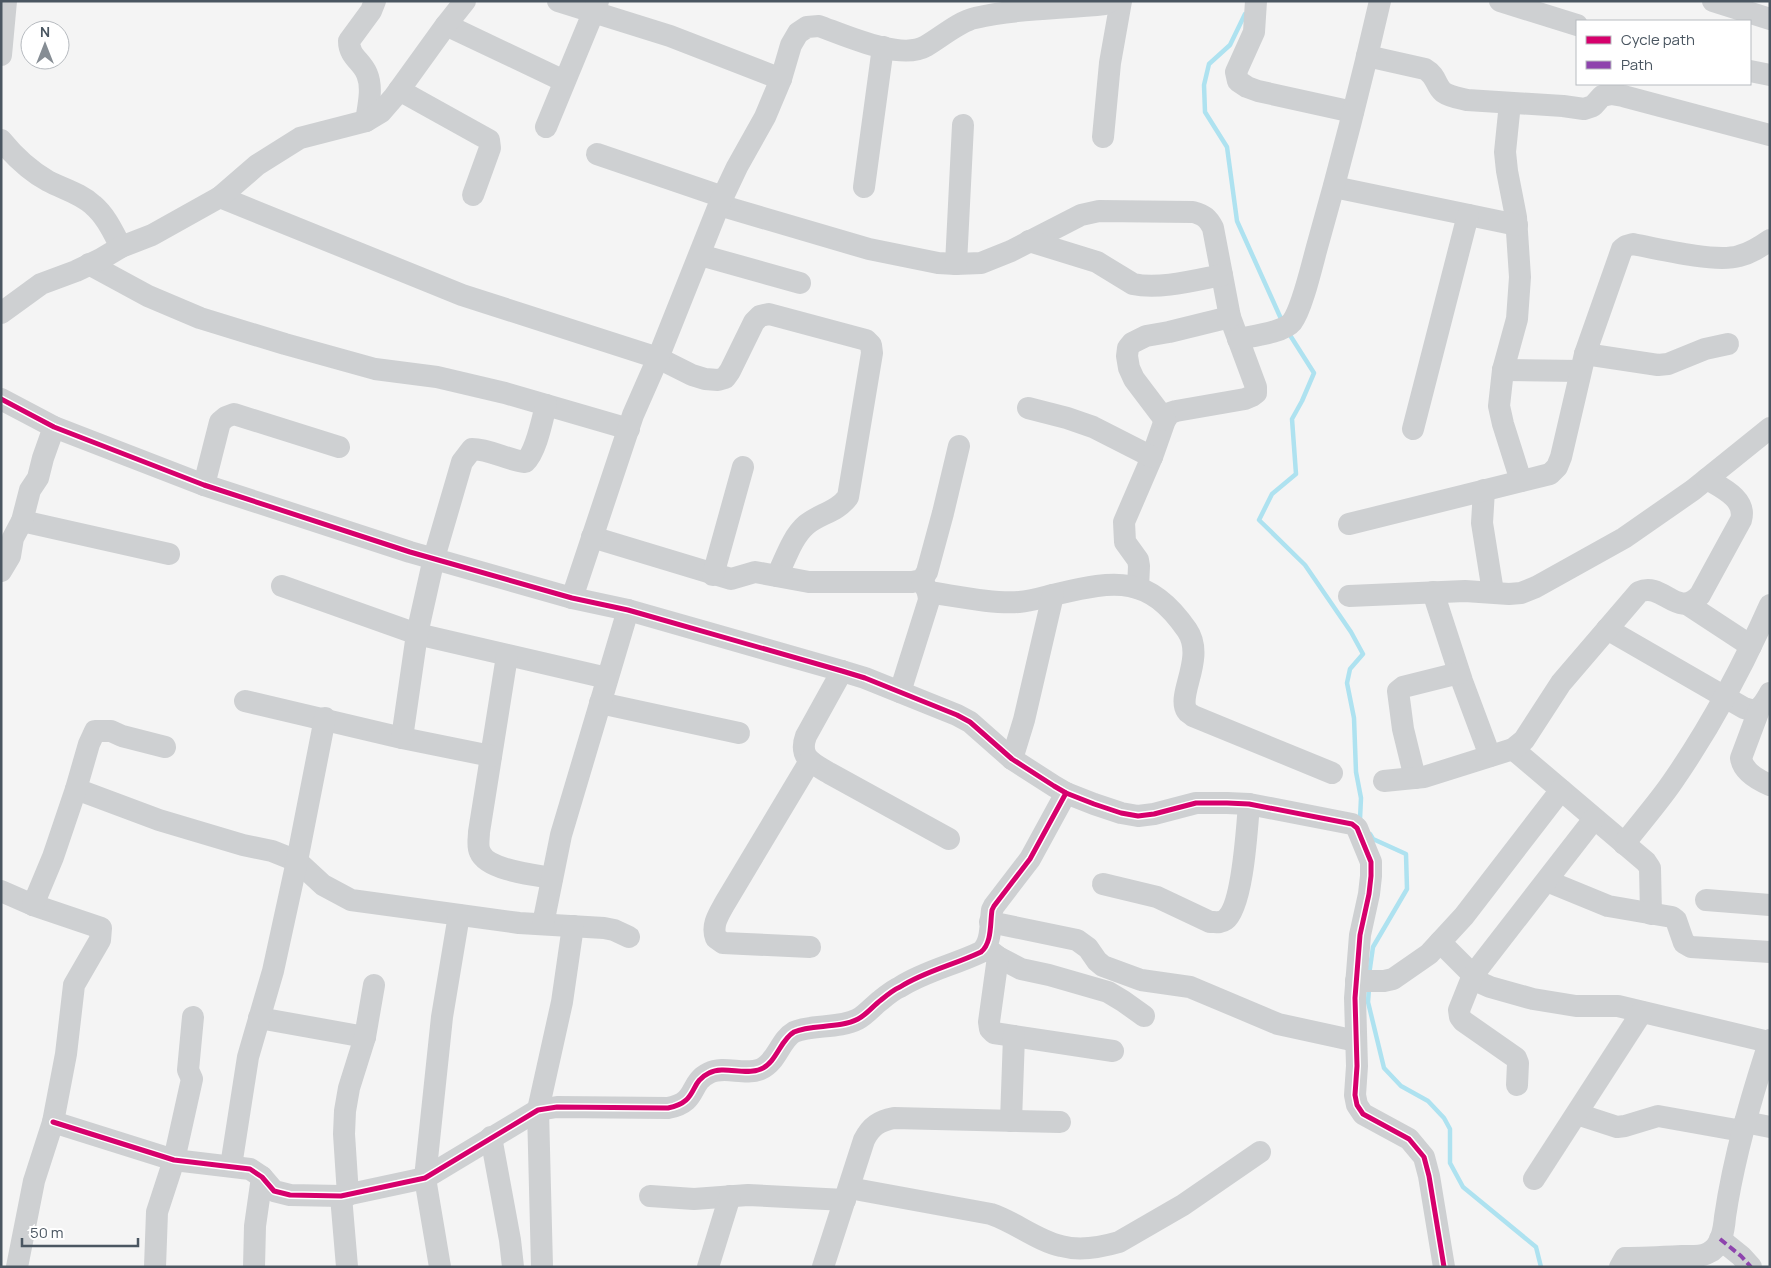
<svg xmlns="http://www.w3.org/2000/svg" width="1771" height="1268" viewBox="0 0 1771 1268" font-family="Manrope,sans-serif">
<style>
.lines{fill:none;stroke-linecap:round;stroke-linejoin:round}
.stream{stroke:#aee2f0;stroke-width:4.5}
.minor{stroke:#ced0d2;stroke-width:22}
.quiet{stroke:#8e44ad;stroke-width:4;stroke-dasharray:8 4;stroke-linecap:butt}
.cycleway-casing{stroke:#fff;stroke-width:8}
.cycleway{stroke:#d6006c;stroke-width:5}
</style>
<rect width="100%" height="100%" fill="#f4f4f4"/>
<g class="lines">
<!-- stream -->
<g class="stream">
<polyline points="1245,14 1230,45 1209,64 1204,85 1205,112 1227,147 1237,221 1282,321"/>
<polyline points="1288,332 1314,373 1302,401 1292,419 1296,474 1272,494 1259,520 1305,565 1351,632 1363,654 1350,669 1347,683 1354,718 1356,772 1361,798 1360,819 1362,821"/>
<polyline points="1369,975 1373,947 1407,889 1406,854 1373,839 1370,834"/>
<polyline points="1369,988 1368,1002 1384,1068 1401,1086 1428,1101 1444,1118 1450,1129 1450,1163 1463,1187 1536,1247 1541,1267"/>
</g>
<!-- minor -->
<g class="minor">
<polyline points="558,1 670,36 781,79"/>
<polyline points="1256,1 1254,32 1236,72 1238,81 1247,87 1258,91 1353,112"/>
<polyline points="1500,1 1577,25"/>
<polyline points="1713,1 1770,19"/>
<polyline points="446,25 564,81"/>
<polyline points="1,55 6,1"/>
<path d="M1367,56l58,13c12,7 10,16 18,23 7,5 16,6 24,8l96,6 21,3 9,-3 9,-10 9,-2 12,2 147,39"/>
<polyline points="1750,71 1770,75"/>
<polyline points="399,90 489,140 490,148 473,195"/>
<polyline points="1510,103 1505,152 1507,171 1516,217 1520,277 1517,319 1503,370 1499,406 1503,424 1521,481"/>
<path d="M366,121c2,-14 7,-33 1,-47 -5,-13 -18,-17 -18,-33l22,-30 4,-10"/>
<polyline points="546,127 598,1"/>
<polyline points="1103,137 1110,63 1121,1"/>
<path d="M1,140c13,16 29,31 47,41 15,8 32,12 45,24 13,11 20,27 28,42"/>
<polyline points="597,154 723,197"/>
<polyline points="864,187 883,47"/>
<polyline points="1334,187 1517,225"/>
<path d="M220,197l242,98 196,63 34,17 13,4 13,1 7,-2 5,-7 24,-49 6,-6 9,-2 97,26 5,5 1,8 -24,144c-11,15 -29,17 -42,28 -14,12 -21,35 -29,51"/>
<path d="M719,205l150,44 69,14 18,1 25,-1 30,-12 70,-36 18,-4 94,1c11,3 15,6 20,16l17,89 26,70v6l-4,3 -7,3 -69,12 -6,2 -5,7 -13,37 -28,65 1,20 13,18 1,6 -1,22"/>
<path d="M1029,241l68,21 36,22c26,6 63,-4 89,-9"/>
<polyline points="700,255 800,283"/>
<polyline points="89,264 148,296 200,318 285,344 375,369 437,377 505,393 629,429"/>
<polyline points="956,264 963,125"/>
<polyline points="1,313 41,284 76,271 101,259 121,247 152,235 220,197 257,165 300,138 366,121 381,112 394,97 446,25 465,1"/>
<path d="M1238,339c13,-3 45,-6 54,-17 10,-13 20,-57 25,-75 23,-81 44,-163 63,-246"/>
<polyline points="1585,354 1658,365 1668,364 1705,349 1728,344"/>
<polyline points="1503,370 1580,371"/>
<polyline points="1,399 54,427 204,485 410,552 572,598 628,610 842,671 865,678 957,715 970,722 1012,759 1054,786 1066,793 1094,804 1121,813 1138,816 1154,814 1196,803 1227,803 1249,804 1352,824 1357,828 1371,862 1371,876 1369,894 1360,935 1355,998 1357,1066 1355,1095 1357,1105 1363,1114 1409,1139 1424,1157 1429,1176 1444,1267"/>
<polyline points="1028,408 1067,418 1093,427 1152,457"/>
<polyline points="1165,420 1134,379 1129,368 1127,356 1128,348 1132,343 1146,336 1169,332 1230,317"/>
<polyline points="1413,429 1468,215"/>
<polyline points="204,485 220,422 226,417 234,414 339,447"/>
<polyline points="1484,490 1482,523 1493,592"/>
<polyline points="22,521 169,554"/>
<path d="M1349,524l201,-50 7,-7 4,-10 24,-103 37,-105 4,-3 7,-2c25,5 83,19 106,12 12,-3 21,-9 31,-16"/>
<polyline points="592,537 731,579 755,572 809,582 912,582 922,580 927,572 943,513 959,446"/>
<polyline points="1,571 10,556 13,538 22,521 30,490 38,478 43,458 54,427"/>
<polyline points="713,575 743,467"/>
<polyline points="282,586 417,634 607,678"/>
<path d="M928,592c28,4 64,12 91,10 13,-1 25,-5 38,-8 59,-14 92,-19 130,36 19,28 -11,65 0,81 1,2 4,3 6,5l139,57"/>
<polyline points="1433,592 1462,681 1490,756"/>
<polyline points="1349,596 1465,591 1509,594 1521,593 1536,587 1624,538 1693,490 1770,428"/>
<path d="M572,598l61,-183 25,-57 61,-153 18,-38 28,-50 16,-38 10,-34 7,-12 9,-6 12,-1c25,9 82,35 107,20 14,-8 34,-25 49,-28 43,-10 87,-9 130,-14l6,-3"/>
<polyline points="1687,604 1751,646"/>
<path d="M1607,629l137,79c15,6 19,-3 26,-15"/>
<path d="M507,656l-28,176c0,6 -2,14 1,20 7,18 54,23 72,26"/>
<path d="M842,671l-36,65c-8,22 7,27 23,37l120,66"/>
<polyline points="900,692 929,600 928,592 922,580"/>
<polyline points="245,701 402,738 491,756"/>
<polyline points="600,703 739,733"/>
<path d="M1759,710l-18,48c2,14 17,22 29,27"/>
<path d="M402,738l15,-104 17,-76 28,-96 10,-13c18,0 35,11 53,13 11,-10 17,-41 21,-57"/>
<polyline points="1513,749 1646,862 1650,868 1651,914"/>
<polyline points="1012,759 1024,720 1053,595"/>
<path d="M810,761l-85,142c-6,11 -14,22 -9,35l7,5 87,4"/>
<polyline points="1415,778 1403,729 1398,691 1403,687 1459,673"/>
<path d="M1384,781l40,-4 89,-28 11,-9 37,-57 78,-91c24,-11 38,28 61,3l41,-75c6,-21 -19,-32 -34,-41"/>
<polyline points="76,789 159,820 243,845 272,851 297,861 323,885 351,900 519,923 604,928 614,930 629,937"/>
<path d="M1624,844c16,-21 34,-41 49,-63 38,-55 70,-115 97,-176"/>
<polyline points="1547,881 1608,906 1672,917 1676,920 1684,943 1691,947 1770,952"/>
<path d="M1103,884l54,13 53,25c6,0 11,1 15,-2 18,-13 22,-93 24,-116"/>
<polyline points="1,891 33,905 101,928 100,940 74,985 66,1054 53,1122 34,1181 17,1267"/>
<polyline points="1706,900 1770,905"/>
<polyline points="33,905 53,857 76,789 89,744 95,731 111,731 122,736 165,747"/>
<polyline points="990,922 1077,940 1088,948 1097,961 1103,966 1141,980 1190,987 1278,1024 1356,1041"/>
<polyline points="543,924 561,835 628,610"/>
<polyline points="1440,942 1481,983 1490,987 1533,999 1576,1006 1618,1006 1769,1042"/>
<polyline points="989,950 998,957 1021,969 1049,975 1108,992 1123,1001 1144,1016"/>
<polyline points="998,957 989,1022 990,1029 994,1033 1113,1051"/>
<polyline points="1356,981 1384,981 1393,979 1429,954 1464,916 1561,790"/>
<polyline points="259,1018 365,1037"/>
<polyline points="1517,1085 1518,1063 1516,1058 1463,1021 1460,1017 1459,1010 1473,975 1594,819"/>
<polyline points="1577,1114 1617,1127 1625,1126 1658,1116 1742,1131"/>
<polyline points="1011,1121 1014,1036"/>
<path d="M53,1122l121,38 76,9 12,8 12,14 16,4 51,1 84,-18 113,-68 19,-3 111,1c31,-6 20,-25 41,-35 15,-8 36,3 52,-4 16,-7 19,-29 33,-37 17,-8 45,-3 64,-13 8,-4 15,-13 23,-19 6,-5 12,-10 19,-13 25,-16 54,-22 81,-35 11,-9 9,-28 11,-42l2,-4 36,-47 36,-66"/>
<polyline points="1745,1122 1770,1127"/>
<polyline points="491,1137 510,1240 513,1267"/>
<polyline points="231,1166 248,1057 273,971 297,861 325,718"/>
<polyline points="1534,1179 1642,1012"/>
<path d="M849,1188l142,26c24,8 47,27 70,32 18,5 41,1 58,-4l64,-37 77,-53"/>
<polyline points="348,1195 344,1134 345,1111 349,1088 365,1037 374,985"/>
<polyline points="341,1196 347,1267"/>
<polyline points="650,1196 694,1199 748,1195 845,1200"/>
<polyline points="1720,1239 1741,1256 1751,1267"/>
<polyline points="155,1267 157,1212 174,1160 192,1079 188,1070 193,1017"/>
<polyline points="254,1267 255,1226 262,1177"/>
<polyline points="440,1267 425,1178 442,1017 459,915"/>
<polyline points="542,1267 538,1110 562,1002 573,926"/>
<polyline points="708,1267 730,1196"/>
<path d="M823,1267l41,-127c7,-14 15,-19 30,-22l166,4"/>
<path d="M1620,1267l5,-9c19,0 38,-1 57,-2 8,0 19,1 26,-3 14,-6 16,-24 17,-36 9,-61 26,-119 45,-177"/>
</g>
<!-- quiet -->
<polyline class="quiet" points="1720,1239 1741,1256 1751,1267"/>
<defs>
<g id="cycleway">
<polyline points="1,399 54,427 204,485 410,552 572,598 628,610 842,671 865,678 957,715 970,722 1012,759 1054,786 1066,793 1094,804 1121,813 1138,816 1154,814 1196,803 1227,803 1249,804 1352,824 1357,828 1371,862 1371,876 1369,894 1360,935 1355,998 1357,1066 1355,1095 1357,1105 1363,1114 1409,1139 1424,1157 1429,1176 1444,1267"/>
<path d="M53,1122l121,38 76,9 12,8 12,14 16,4 51,1 84,-18 113,-68 19,-3 111,1c31,-6 20,-25 41,-35 15,-8 36,3 52,-4 16,-7 19,-29 33,-37 17,-8 45,-3 64,-13 8,-4 15,-13 23,-19 6,-5 12,-10 19,-13 25,-16 54,-22 81,-35 11,-9 9,-28 11,-42l2,-4 36,-47 36,-66"/>
</g>
</defs>
<!-- cycleway casing -->
<use href="#cycleway" class="cycleway-casing"/>
<!-- cycleway -->
<use href="#cycleway" class="cycleway"/>
</g>
<!-- border -->
<rect width="1771" height="1268" fill="none" stroke="#4a5661" stroke-width="5"/>
<!-- legend -->
<rect x="1576" y="20" width="175" height="65" fill="#ffffff" stroke="#b7bbc0"/>
<rect x="1586" y="36" width="25" height="8" fill="#d6006c" stroke="#b7bbc0"/>
<text x="1621" y="45" font-size="15" fill="#4a5661">Cycle path</text>
<rect x="1586" y="61" width="25" height="8" fill="#8e44ad" stroke="#b7bbc0"/>
<text x="1621" y="70" font-size="15" fill="#4a5661">Path</text>
<!-- north arrow -->
<g transform="translate(45 45)"><circle r="24" fill="#ffffff" stroke="#b7bbc0"/>
<path d="M0-4L9 19L0 12L-9 19Z" fill="#868d94"/>
<text y="-8" font-size="14" font-weight="bold" text-anchor="middle" fill="#4a5661">N</text>
</g>
<!-- scale -->
<path d="M22 1238v8h116v-8" fill="none" stroke="#4a5661" stroke-width="2.5"/>
<text x="30" y="1238" font-size="15" fill="#4a5661" stroke="#ffffff" stroke-width="4" paint-order="stroke">50 m</text>
</svg>
